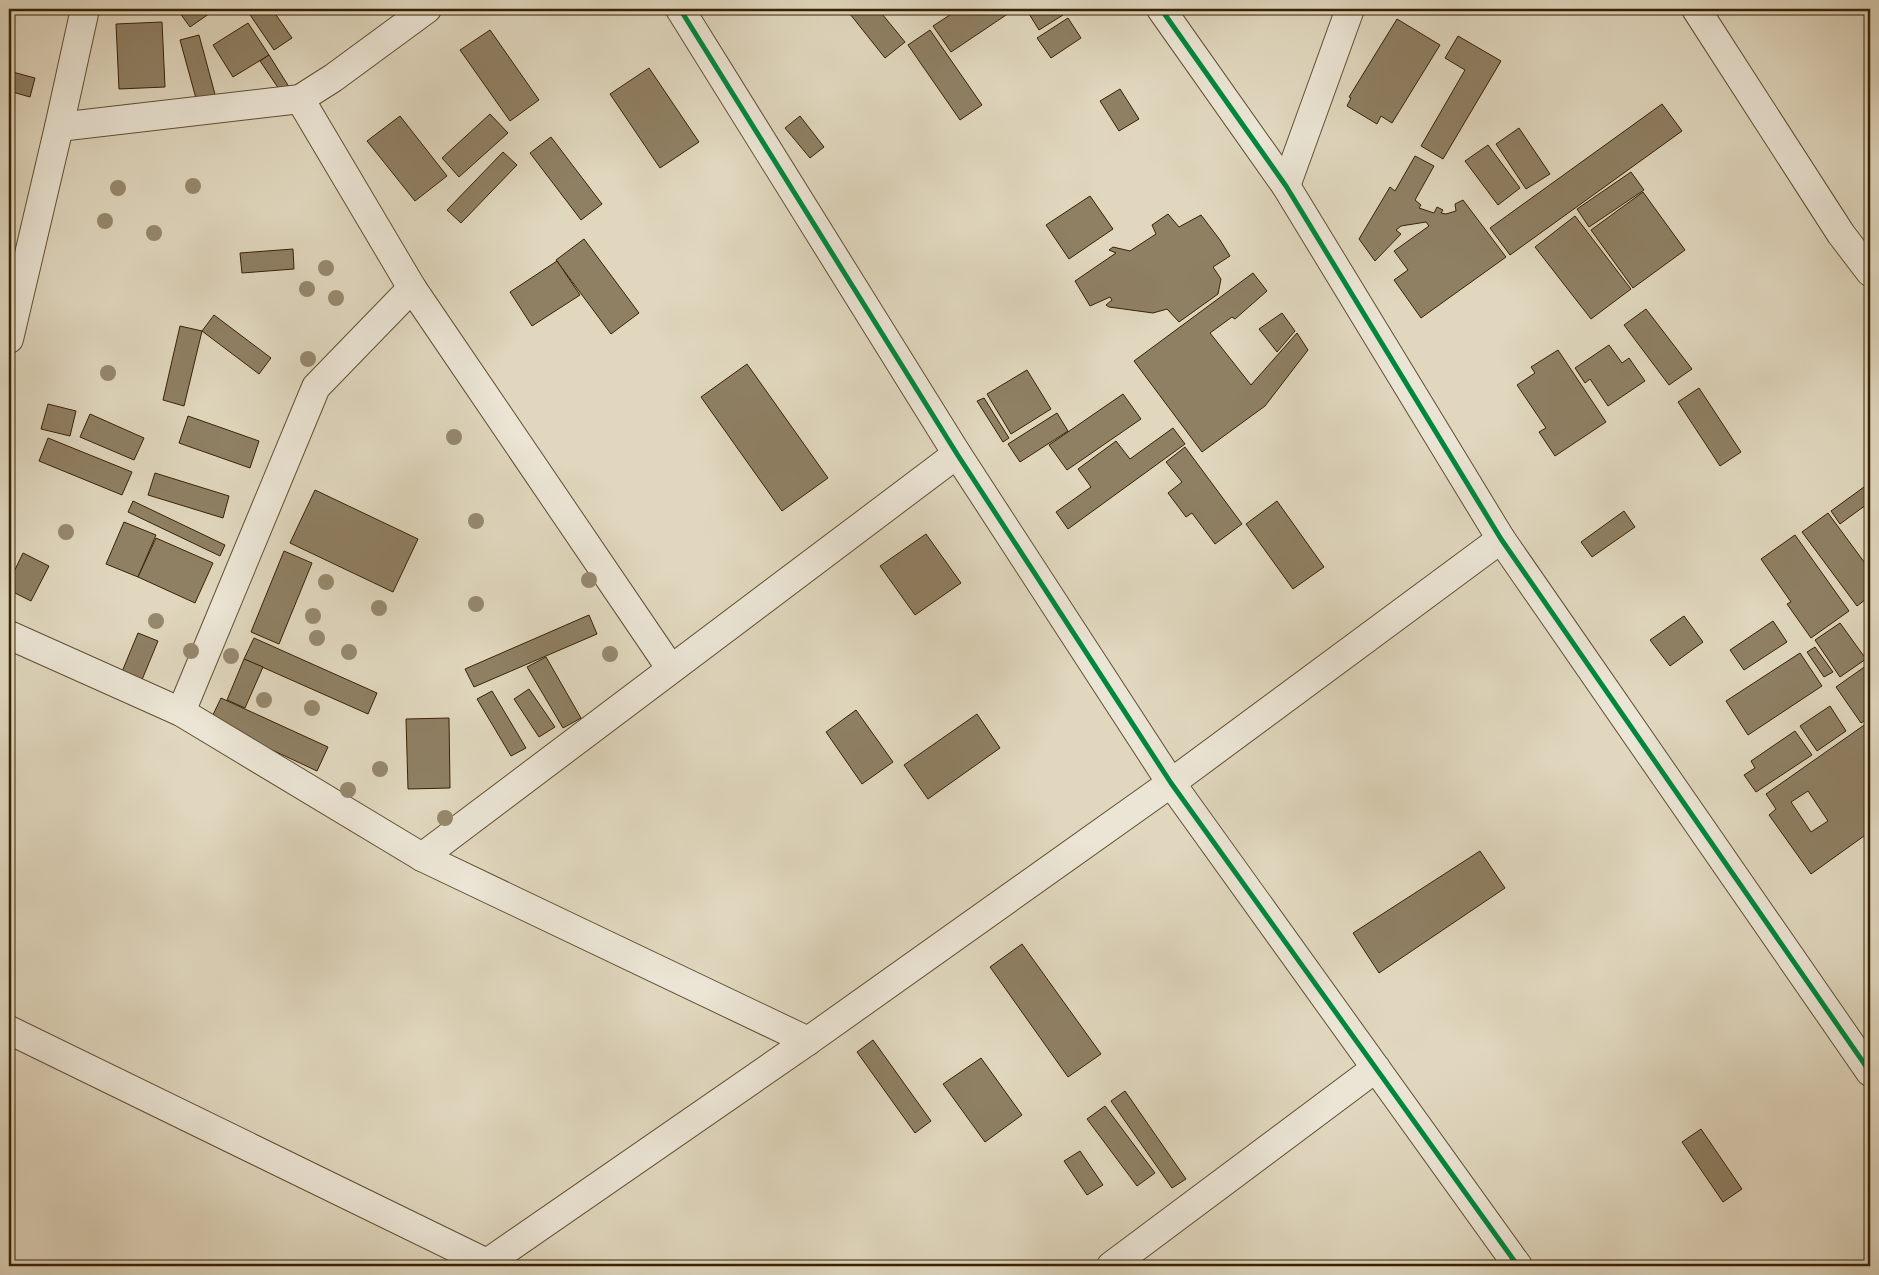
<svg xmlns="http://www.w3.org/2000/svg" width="1879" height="1275" viewBox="0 0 1879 1275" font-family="'Gentium Book Plus',serif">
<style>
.building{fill:#8f8064;stroke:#372203;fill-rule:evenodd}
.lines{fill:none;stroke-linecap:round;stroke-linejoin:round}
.street-casing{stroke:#614f32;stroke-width:30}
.street{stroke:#ebe5d5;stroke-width:28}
.cycleway-casing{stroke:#ebe5d5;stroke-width:8}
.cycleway{stroke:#00873e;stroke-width:5}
.tree{fill:#96886d}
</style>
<rect width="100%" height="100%" fill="#e0d7be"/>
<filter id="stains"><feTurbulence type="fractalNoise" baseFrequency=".004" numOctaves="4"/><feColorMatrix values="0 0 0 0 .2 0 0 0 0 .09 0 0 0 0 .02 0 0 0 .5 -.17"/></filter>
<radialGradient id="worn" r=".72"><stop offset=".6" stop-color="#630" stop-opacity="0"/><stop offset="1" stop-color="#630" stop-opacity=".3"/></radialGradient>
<!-- building -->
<g class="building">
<polygon points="177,9 216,9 190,27"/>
<polygon points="246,9 272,9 292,38 274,50"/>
<polygon points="846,9 878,9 905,42 885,58"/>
<polygon points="959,9 1015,9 951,52 933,26"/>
<polygon points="1026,9 1059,9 1063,15 1039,30"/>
<polygon points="1068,18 1081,38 1051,58 1037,38"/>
<polygon points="1397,19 1440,45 1392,123 1381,116 1377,124 1347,106 1351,98 1349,97"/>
<polygon points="162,22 165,87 119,89 116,24"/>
<polygon points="248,23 269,55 233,77 213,45"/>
<polygon points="490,30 539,100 510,121 460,50"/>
<polygon points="930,30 982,105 960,120 908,45"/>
<polygon points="199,35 216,98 197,102 180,40"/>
<polygon points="1458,36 1501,61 1443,159 1421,146 1465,70 1445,58"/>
<polygon points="269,55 291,90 283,95 260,61"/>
<polygon points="649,68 699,142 660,168 610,94"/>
<polygon points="9,71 35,78 30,97 9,91"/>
<polygon points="1120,89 1139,119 1119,131 1100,101"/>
<polygon points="1662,104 1682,131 1510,255 1490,228"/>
<polygon points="490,114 508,133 459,177 442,158"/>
<polygon points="400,116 447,176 415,201 367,141"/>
<polygon points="800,116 824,147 810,158 785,128"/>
<polygon points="1519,128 1550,174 1526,189 1496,144"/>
<polygon points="551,137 602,204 581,220 530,153"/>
<polygon points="1488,145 1520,188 1498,205 1465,161"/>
<polygon points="503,152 517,165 461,223 447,210"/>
<polygon points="1415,156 1434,166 1415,200 1421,205 1419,208 1434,213 1437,207 1443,210 1441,213 1446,214 1456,211 1455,204 1463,200 1506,257 1421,318 1394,280 1408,270 1394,251 1429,226 1426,222 1401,226 1396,230 1401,234 1375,261 1359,239 1390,187 1395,191"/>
<polygon points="1631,172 1644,190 1589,227 1577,209"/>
<polygon points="1643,192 1685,250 1633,288 1591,230"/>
<polygon points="1090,196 1113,229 1069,259 1046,225"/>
<polygon points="1168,214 1179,227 1201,215 1220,240 1230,256 1213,267 1221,279 1218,294 1179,322 1167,309 1153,313 1109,307 1106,305 1112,300 1110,297 1090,306 1075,281 1116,253 1109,250 1113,247 1130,251 1156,234 1152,225"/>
<polygon points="1575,216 1631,289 1591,319 1535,247"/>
<polygon points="584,239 639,313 611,334 556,260"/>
<polygon points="293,249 294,269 242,273 240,253"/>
<polygon points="557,261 580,295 532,326 510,292"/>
<polygon points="1253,273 1267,291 1235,319 1232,317 1210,333 1251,385 1297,333 1308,350 1265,406 1202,452 1134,361"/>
<polygon points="1646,309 1692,369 1669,385 1624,325"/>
<polygon points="1282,313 1295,331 1277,352 1259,329"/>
<polygon points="214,315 271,358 259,374 202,331"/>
<polygon points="180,326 202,331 184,406 163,400"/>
<polygon points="1609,345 1622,363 1629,358 1645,381 1608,406 1590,379 1585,383 1575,368"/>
<polygon points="1558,350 1606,422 1555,456 1539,432 1546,428 1517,385 1535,373 1531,367"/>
<polygon points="747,364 828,478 782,511 701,397"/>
<polygon points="1027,370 1051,409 1011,434 987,394"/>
<polygon points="1699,388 1741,452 1720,466 1678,402"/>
<polygon points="1123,394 1141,419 1067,470 1049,445"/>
<polygon points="984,398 1009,438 1003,442 977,401"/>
<polygon points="48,404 76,411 70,436 41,429"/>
<polygon points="1057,413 1068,431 1020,462 1008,444"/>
<polygon points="90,414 144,438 134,460 80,437"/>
<polygon points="188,416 259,441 250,468 179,443"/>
<polygon points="1173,428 1185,444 1068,529 1056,512 1091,487 1078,469 1116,441 1130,459"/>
<polygon points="48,438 132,472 122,495 39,461"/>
<polygon points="1185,447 1242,524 1215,544 1192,513 1186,517 1168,493 1182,482 1166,462"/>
<polygon points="155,473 229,496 223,518 148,495"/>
<polygon points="1864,487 1870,496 1870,502 1840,524 1831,511"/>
<polygon points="315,490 418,539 393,592 290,543"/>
<polygon points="133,501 225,545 220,556 128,512"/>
<polygon points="1277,501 1324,567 1293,589 1246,524"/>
<polygon points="1624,511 1635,527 1592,557 1581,542"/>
<polygon points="1828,513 1870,570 1870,596 1857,606 1802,532"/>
<polygon points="124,522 156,535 138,577 106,564"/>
<polygon points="926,534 961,583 915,615 880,566"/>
<polygon points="1795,535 1849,611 1811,638 1787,604 1791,602 1761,559"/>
<polygon points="156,538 213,563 195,603 138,577"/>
<polygon points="284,551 312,563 279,644 251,632"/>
<polygon points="23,553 49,566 31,601 9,590 9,582"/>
<polygon points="589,615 597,634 474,687 465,669"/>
<polygon points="1684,616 1703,642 1670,666 1650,640"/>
<polygon points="1773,621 1787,642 1744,670 1730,650"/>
<polygon points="1840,623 1866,659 1840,677 1815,640"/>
<polygon points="138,633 158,641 139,687 119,679"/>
<polygon points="254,638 377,693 368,714 244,659"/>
<polygon points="1815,647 1833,672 1824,677 1807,652"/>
<polygon points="1800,653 1822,686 1748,735 1726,701"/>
<polygon points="546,657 581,718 563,728 527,667"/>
<polygon points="244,659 263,667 245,708 227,700"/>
<polygon points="1870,663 1870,717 1861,723 1836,687"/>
<polygon points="529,689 555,727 539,737 514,699"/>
<polygon points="492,691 526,748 511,756 477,699"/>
<polygon points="221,698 328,747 317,771 210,721"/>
<polygon points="1830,706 1846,731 1817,751 1800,726"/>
<polygon points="856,710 893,762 862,784 826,732"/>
<polygon points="977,714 1000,748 928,799 904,765"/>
<polygon points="449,718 450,788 408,789 406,719"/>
<path d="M1870,721v117l-3,2 -3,-4 -53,38 -42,-59 7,-6 -10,-15zM1808,791l20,30 -17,11 -20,-30z"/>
<polygon points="1795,731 1812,755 1756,792 1744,775 1755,768 1751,761"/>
<polygon points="1480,851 1505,888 1379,973 1353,933"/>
<polygon points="1022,944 1101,1054 1068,1077 990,967"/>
<polygon points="873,1040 931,1121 915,1133 857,1052"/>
<polygon points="981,1058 1022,1115 985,1142 943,1084"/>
<polygon points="1125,1091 1186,1179 1172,1188 1111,1101"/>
<polygon points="1105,1106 1155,1173 1137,1186 1087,1119"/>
<polygon points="1701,1129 1742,1189 1723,1202 1682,1142"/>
<polygon points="1080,1151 1103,1185 1087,1195 1064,1161"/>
</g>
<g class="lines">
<defs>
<g id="street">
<polyline points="680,9 957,454 1171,783 1518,1266"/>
<polyline points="1161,9 1286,186 1501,539 1870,1072"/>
<polyline points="1696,9 1841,234 1870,272"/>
<polyline points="300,99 412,288 671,669"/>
<polyline points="59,127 300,99 333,78 427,9"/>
<polyline points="1286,186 1350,9"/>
<polyline points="9,339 59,127 85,9"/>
<polyline points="9,635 181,712 422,857 808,1041"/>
<polyline points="181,712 316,387 412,288"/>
<polyline points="422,857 957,454"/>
<polyline points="9,1030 493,1266"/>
<polyline points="487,1263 808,1041 1171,783 1501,539"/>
<polyline points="1111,1266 1376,1068"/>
</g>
</defs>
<!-- street casing -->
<use href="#street" class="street-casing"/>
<!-- street -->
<use href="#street" class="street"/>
<defs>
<g id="cycleway">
<polyline points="680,9 957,454 1171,783 1518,1266"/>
<polyline points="1161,9 1286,186 1501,539 1870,1072"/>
</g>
</defs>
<!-- cycleway casing -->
<use href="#cycleway" class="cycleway-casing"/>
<!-- cycleway -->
<use href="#cycleway" class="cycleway"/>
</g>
<!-- trees -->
<g class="tree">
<circle cx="193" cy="186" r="8"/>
<circle cx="118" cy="188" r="8"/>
<circle cx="105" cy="221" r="8"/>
<circle cx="154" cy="233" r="8"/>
<circle cx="326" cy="268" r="8"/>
<circle cx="307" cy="289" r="8"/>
<circle cx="336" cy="298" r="8"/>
<circle cx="308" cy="359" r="8"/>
<circle cx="108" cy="373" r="8"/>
<circle cx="454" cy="437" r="8"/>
<circle cx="476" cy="521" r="8"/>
<circle cx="66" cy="532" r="8"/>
<circle cx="589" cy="580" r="8"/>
<circle cx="326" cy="582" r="8"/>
<circle cx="476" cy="604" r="8"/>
<circle cx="379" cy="608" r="8"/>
<circle cx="313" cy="616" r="8"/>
<circle cx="156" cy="621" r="8"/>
<circle cx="317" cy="638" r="8"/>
<circle cx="191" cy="651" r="8"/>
<circle cx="349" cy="652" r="8"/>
<circle cx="610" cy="654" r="8"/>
<circle cx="231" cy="656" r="8"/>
<circle cx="264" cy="700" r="8"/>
<circle cx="312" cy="708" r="8"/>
<circle cx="380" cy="769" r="8"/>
<circle cx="348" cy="790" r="8"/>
<circle cx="445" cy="818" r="8"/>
</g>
<!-- margin -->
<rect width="1879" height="1275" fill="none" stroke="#e0d7be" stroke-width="30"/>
<rect x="10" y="10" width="1859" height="1255" fill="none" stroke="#372203" stroke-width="2.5"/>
<rect x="15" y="15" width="1849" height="1245" fill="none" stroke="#372203"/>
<rect width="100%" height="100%" filter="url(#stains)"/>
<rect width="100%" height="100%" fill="url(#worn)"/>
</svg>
